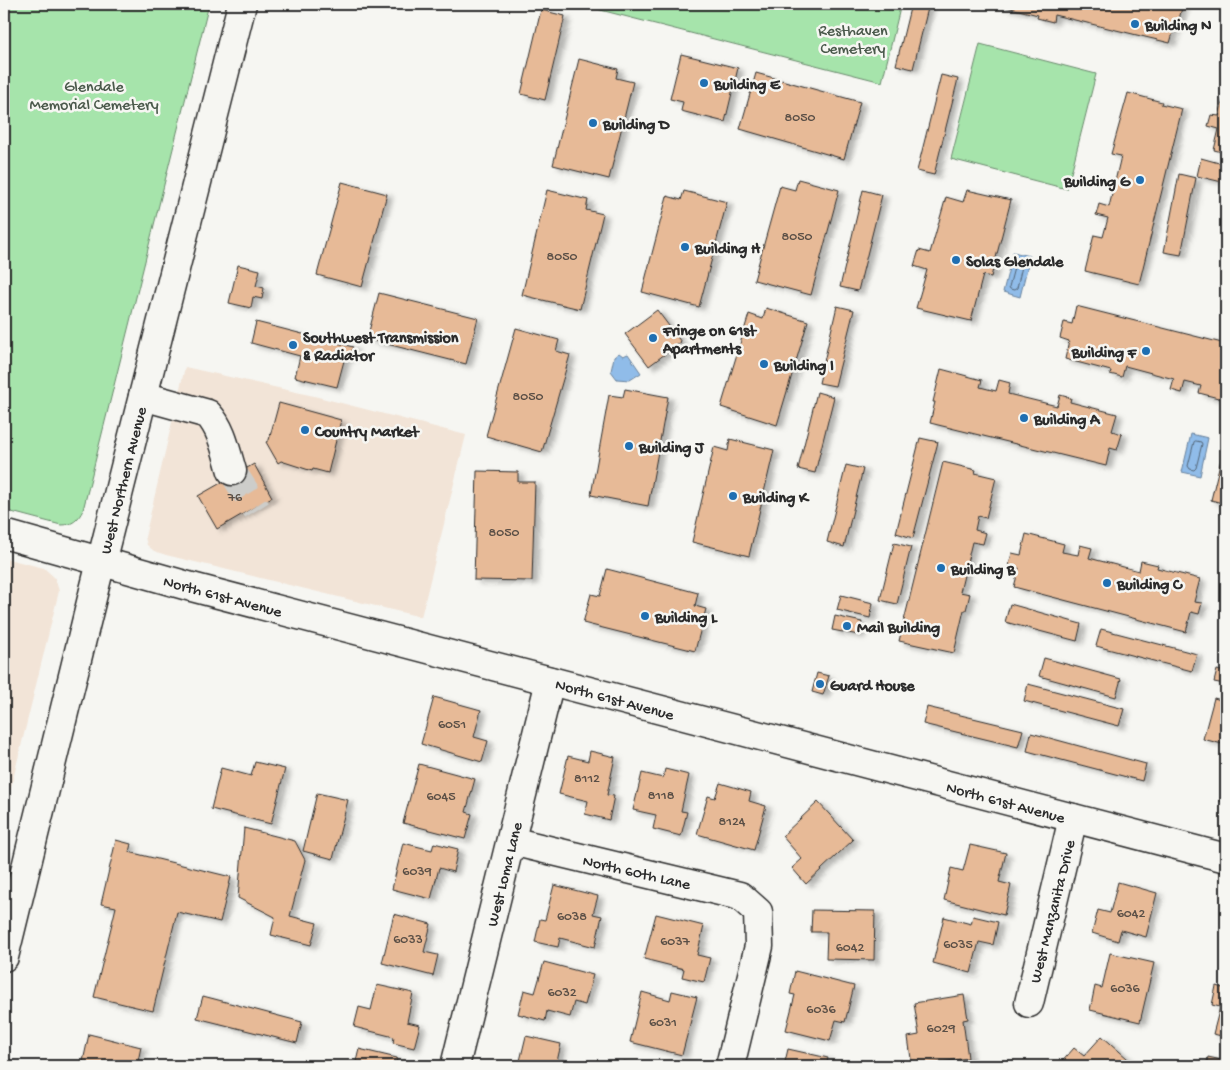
<svg xmlns="http://www.w3.org/2000/svg" width="1230" height="1070" viewBox="0 0 1230 1070" font-family="'Gochi Hand',sans-serif">
<style>
.built{fill:#f2e4d7}
.green{fill:#a6e4ab;stroke:#68886b}
.water{fill:#90bce9;stroke:#68829d}
.lines{fill:none;stroke-linecap:round;stroke-linejoin:round}
.shore{stroke:#536577;stroke-width:1}
.building{fill:#e7ba97;stroke:#2b2b2b;filter:url(#shadow)}
.minor-tunnel{stroke:#cdcdca;stroke-width:28;stroke-dasharray:28 14;stroke-linecap:butt}
.minor-casing{stroke:#2b2b2b;stroke-width:31}
.major-casing{stroke:#2b2b2b;stroke-width:31}
.minor{stroke:#f6f6f2;stroke-width:28}
.major{stroke:#f6f6f2;stroke-width:28}
.poi-dot{fill:#1f6fb2;stroke:#f6f6f2;stroke-width:2}
.labels{text-anchor:middle;stroke-width:5;stroke-linejoin:round;paint-order:stroke}
.number-label{font-size:14px;fill:#5a4f46}
.poi-label{font-size:16px;font-weight:bold;fill:#2b2b2b;stroke:#f6f6f2;text-anchor:start}
.park-label{font-size:16px;fill:#4a594b;stroke:#f6f6f2}
.street-label{font-size:16px;fill:#2b2b2b;stroke:#f6f6f2}
</style>
<defs>
<filter id="shadow"><feDropShadow dx="5.5" dy="3" stdDeviation="2.5" flood-color="#0004"/></filter>
</defs>
<rect width="100%" height="100%" fill="#f6f6f2"/>
<filter id="ink" filterUnits="userSpaceOnUse"><feTurbulence type="fractalNoise" baseFrequency=".02" numOctaves="2"/><feDisplacementMap in="SourceGraphic" scale="10" xChannelSelector="R" yChannelSelector="G"/><feConvolveMatrix kernelMatrix="1 2 1 2 8 2 1 2 1" color-interpolation-filters="sRGB"/></filter>
<g filter="url(#ink)">
<!-- built -->
<g class="built">
<polygon points="185,367 314,396 466,435 421,617 166,555 154,551 147,545 145,537"/>
<polygon points="4,558 44,568 55,578 59,591 4,816"/>
</g>
<!-- green -->
<g class="green">
<path d="M4,4h205l-126,506c-5,10 -10,15 -22,15l-57,-15z"/>
<polygon points="577,4 901,4 882,82"/>
<polygon points="980,44 1096,74 1067,189 951,159"/>
</g>
<!-- water -->
<g class="water">
<polygon points="1013,252 1030,256 1020,297 1003,292"/>
<polygon points="619,353 623,356 628,354 641,373 630,380 617,379 611,371 614,357"/>
<polygon points="1191,434 1208,438 1200,476 1182,472"/>
</g>
<g class="lines">
<!-- shore -->
<g class="shore">
<polygon points="1018,259 1022,260 1023,262 1017,288 1014,290 1010,289 1009,287 1016,260"/>
<polygon points="1196,441 1201,442 1202,444 1196,468 1194,470 1190,469 1188,466 1194,442"/>
</g>
</g>
<!-- building -->
<g class="building">
<polygon points="911,4 929,4 913,69 896,65"/>
<polygon points="995,4 1183,4 1177,27 1175,26 1170,43 1054,15 1053,22 1037,18 1038,15"/>
<polygon points="541,10 565,16 545,100 521,94"/>
<polygon points="681,54 738,68 725,122 681,111 683,102 670,99"/>
<polygon points="579,59 618,69 616,78 633,82 609,179 553,165"/>
<polygon points="756,73 860,102 844,159 740,129"/>
<polygon points="941,75 958,79 934,175 917,171"/>
<polygon points="1128,93 1162,102 1161,104 1182,109 1139,284 1085,271 1094,235 1103,237 1108,218 1096,215 1099,204 1109,207 1121,156 1111,154"/>
<polygon points="1224,96 1226,96 1226,153 1214,150 1219,129 1208,126 1211,115 1219,116"/>
<polygon points="1201,158 1226,165 1226,183 1197,176"/>
<polygon points="1179,174 1196,178 1181,255 1164,252"/>
<polygon points="798,179 839,190 811,295 754,280 780,186 795,190"/>
<polygon points="342,182 387,194 362,287 317,275"/>
<polygon points="547,190 588,200 586,210 603,214 580,309 522,295"/>
<polygon points="863,190 882,195 858,291 840,287"/>
<polygon points="967,190 1011,200 991,277 983,275 971,321 916,308 927,270 914,266 919,250 930,253 946,197 963,202"/>
<polygon points="684,191 727,202 699,307 642,292 667,196 681,200"/>
<polygon points="238,265 260,270 256,286 264,288 262,299 253,297 251,308 229,303"/>
<polygon points="379,293 478,318 466,364 367,339"/>
<polygon points="837,306 854,310 835,386 819,383"/>
<polygon points="1076,306 1226,344 1226,400 1199,393 1201,386 1185,382 1182,393 1171,390 1174,379 1125,366 1122,377 1110,374 1111,371 1065,359 1069,341 1060,338 1064,322 1072,324"/>
<polygon points="766,308 808,321 777,425 721,407 749,314 763,319"/>
<polygon points="657,310 681,342 649,366 625,334"/>
<polygon points="256,322 353,347 350,358 345,357 337,387 295,377 300,356 251,343"/>
<polygon points="516,328 559,340 556,351 570,355 542,452 486,436"/>
<polygon points="941,369 982,380 980,387 996,391 999,380 1010,383 1008,394 1057,406 1060,395 1071,398 1070,402 1117,414 1112,431 1122,434 1117,450 1110,448 1106,466 930,423 935,402 933,402"/>
<polygon points="625,389 668,397 648,506 591,495 609,395 623,397"/>
<polygon points="817,392 834,397 815,473 798,469"/>
<polygon points="279,403 341,420 328,473 313,469 312,471 281,461 278,463 266,442 269,440"/>
<polygon points="920,438 938,442 913,538 896,533"/>
<polygon points="730,439 774,450 749,556 692,542 714,447 728,451"/>
<polygon points="1222,455 1226,456 1226,504 1211,500"/>
<polygon points="943,462 976,470 975,473 996,478 986,518 978,516 975,530 986,533 983,544 972,542 960,592 970,594 966,610 964,610 954,653 899,641"/>
<polygon points="254,464 272,497 217,529 198,496"/>
<polygon points="846,465 863,469 844,547 827,542"/>
<polygon points="477,471 518,472 518,482 535,482 532,581 474,580"/>
<polygon points="1026,534 1064,544 1062,552 1078,555 1080,545 1092,548 1089,558 1139,571 1141,561 1158,565 1157,568 1200,579 1194,602 1202,603 1199,614 1191,612 1186,632 1014,587 1019,568 1009,565 1012,553 1021,555"/>
<polygon points="894,543 911,547 897,604 880,600"/>
<polygon points="607,569 698,593 695,606 706,609 695,651 583,623 591,594 600,596"/>
<polygon points="841,595 873,603 870,618 837,610"/>
<polygon points="1010,604 1081,624 1077,641 1005,622"/>
<polygon points="835,616 862,622 859,635 832,630"/>
<polygon points="1101,629 1197,654 1192,671 1096,646"/>
<polygon points="1044,658 1121,679 1116,697 1039,676"/>
<polygon points="1217,670 1226,672 1226,745 1203,739 1214,698 1221,700 1225,684 1214,682"/>
<polygon points="817,673 829,676 823,695 812,692"/>
<polygon points="1028,684 1124,709 1119,726 1024,701"/>
<polygon points="434,697 481,710 474,737 488,741 482,762 421,744"/>
<polygon points="927,707 1023,730 1018,747 923,724"/>
<polygon points="1031,733 1146,764 1142,781 1027,751"/>
<polygon points="590,751 615,757 607,795 614,796 609,820 585,814 588,801 559,794 568,756 588,761"/>
<polygon points="255,762 285,769 271,824 211,809 221,768 251,776"/>
<polygon points="419,764 475,779 466,812 472,814 465,839 403,823"/>
<polygon points="665,769 689,775 681,811 687,812 681,836 653,829 656,815 633,810 642,773 663,778"/>
<polygon points="720,783 751,792 749,801 766,806 754,850 697,834 708,796 715,798"/>
<polygon points="1225,784 1226,785 1226,803 1220,801"/>
<polygon points="317,793 348,800 333,859 303,851"/>
<polygon points="818,802 853,840 806,884 792,868 802,859 782,836"/>
<polygon points="244,828 295,841 305,860 290,916 317,923 311,945 271,935 275,917 238,898"/>
<polygon points="116,840 131,844 129,852 231,877 220,922 177,912 153,1011 94,997 116,907 101,904"/>
<polygon points="403,843 432,850 434,843 458,849 453,872 439,868 431,899 392,889"/>
<polygon points="970,845 1006,853 999,882 1011,885 1004,915 944,900 951,868 963,871"/>
<polygon points="1118,882 1157,893 1146,937 1121,930 1118,941 1092,933 1098,910 1110,913"/>
<polygon points="554,885 598,896 593,914 602,916 595,947 560,938 558,947 535,942 540,919 545,920"/>
<polygon points="812,910 875,911 874,960 826,959 827,932 811,932"/>
<polygon points="394,914 431,924 424,952 438,955 433,976 382,963"/>
<polygon points="656,914 704,926 697,955 710,958 704,982 682,977 684,969 644,959"/>
<polygon points="973,916 998,922 993,945 979,942 971,973 933,963 944,917 971,924"/>
<polygon points="1110,953 1154,963 1140,1022 1090,1010 1095,986 1102,988"/>
<polygon points="544,962 593,975 585,1005 574,1002 570,1017 547,1011 545,1021 518,1014 524,990 535,993"/>
<polygon points="795,971 854,986 845,1022 836,1020 830,1041 786,1030 795,995 790,994"/>
<polygon points="377,985 413,993 407,1022 420,1025 414,1048 393,1043 394,1037 354,1027 359,1007 371,1010"/>
<polygon points="1216,986 1226,989 1226,1037 1213,1034 1220,1007 1212,1005"/>
<polygon points="672,991 697,997 682,1055 630,1042 642,992 670,1000"/>
<polygon points="964,995 968,1019 963,1020 968,1058 912,1066 908,1037 919,1035 914,1003"/>
<polygon points="203,996 302,1022 297,1043 197,1018"/>
<polygon points="89,1034 141,1047 137,1066 82,1066"/>
<polygon points="526,1036 561,1044 556,1066 504,1066 505,1062 519,1065"/>
<polygon points="1102,1036 1136,1066 1062,1066 1060,1064 1074,1048 1084,1056"/>
<polygon points="359,1049 397,1058 396,1066 355,1066"/>
<polygon points="788,1049 828,1058 826,1066 784,1066"/>
<polygon points="1208,1057 1226,1061 1226,1066 1206,1066"/>
<polygon points="623,1061 644,1066 622,1066"/>
</g>
<g class="lines">
<!-- minor-tunnel -->
<polyline class="minor-tunnel" points="232,471 257,510"/>
<defs>
<g id="minor">
<path d="M143,396l65,18c14,15 18,37 24,57"/>
<polyline points="4,534 188,586 1226,858"/>
<polyline points="511,841 740,896 758,912 759,946 730,1066"/>
<polyline points="1029,1003 1073,818"/>
<polyline points="455,1066 550,681"/>
</g>
<polyline id="major" points="4,957 94,590 242,4"/>
</defs>
<!-- minor casing -->
<use href="#minor" class="minor-casing"/>
<!-- major casing -->
<use href="#major" class="major-casing"/>
<!-- minor -->
<use href="#minor" class="minor"/>
<!-- major -->
<use href="#major" class="major"/>
</g>
</g>
<!-- markers -->
<g class="poi-dot">
<circle cx="1135" cy="24" r="5"/>
<circle cx="704" cy="83" r="5"/>
<circle cx="593" cy="123" r="5"/>
<circle cx="1140" cy="180" r="5"/>
<circle cx="685" cy="247" r="5"/>
<circle cx="956" cy="260" r="5"/>
<circle cx="653" cy="338" r="5"/>
<circle cx="293" cy="345" r="5"/>
<circle cx="1146" cy="351" r="5"/>
<circle cx="764" cy="364" r="5"/>
<circle cx="1024" cy="418" r="5"/>
<circle cx="305" cy="430" r="5"/>
<circle cx="629" cy="446" r="5"/>
<circle cx="733" cy="496" r="5"/>
<circle cx="941" cy="568" r="5"/>
<circle cx="1107" cy="583" r="5"/>
<circle cx="645" cy="616" r="5"/>
<circle cx="847" cy="626" r="5"/>
<circle cx="820" cy="684" r="5"/>
</g>
<g class="labels">
<!-- number labels -->
<g class="number-label">
<text x="800" y="121">8050</text>
<text x="797" y="240">8050</text>
<text x="562" y="260">8050</text>
<text x="528" y="400">8050</text>
<text x="235" y="501">76</text>
<text x="504" y="536">8050</text>
<text x="452" y="728">6051</text>
<text x="587" y="782">8112</text>
<text x="661" y="799">8118</text>
<text x="441" y="800">6045</text>
<text x="732" y="825">8124</text>
<text x="417" y="875">6039</text>
<text x="1131" y="917">6042</text>
<text x="572" y="920">6038</text>
<text x="408" y="943">6033</text>
<text x="675" y="945">6037</text>
<text x="958" y="948">6035</text>
<text x="850" y="951">6042</text>
<text x="1125" y="992">6036</text>
<text x="562" y="996">6032</text>
<text x="821" y="1013">6036</text>
<text x="663" y="1026">6031</text>
<text x="941" y="1032">6029</text>
</g>
<!-- poi labels -->
<g class="poi-label">
<text x="1145" y="30">Building N</text>
<text x="714" y="89">Building E</text>
<text x="603" y="129">Building D</text>
<text x="1130" y="186" text-anchor="end">Building G</text>
<text x="695" y="253">Building H</text>
<text x="966" y="266">Solas Glendale</text>
<text x="663" y="335">Fringe on 61st<tspan x="663" dy="18">Apartments</tspan></text>
<text x="303" y="342">Southwest Transmission<tspan x="303" dy="18">&amp; Radiator</tspan></text>
<text x="1136" y="357" text-anchor="end">Building F</text>
<text x="774" y="370">Building I</text>
<text x="1034" y="424">Building A</text>
<text x="315" y="436">Country Market</text>
<text x="639" y="452">Building J</text>
<text x="743" y="502">Building K</text>
<text x="951" y="574">Building B</text>
<text x="1117" y="589">Building C</text>
<text x="655" y="622">Building L</text>
<text x="857" y="632">Mail Building</text>
<text x="830" y="690">Guard House</text>
</g>
<!-- park labels -->
<g class="park-label">
<text x="853" y="35">Resthaven<tspan x="853" dy="18">Cemetery</tspan></text>
<text x="94" y="91">Glendale<tspan x="94" dy="18">Memorial Cemetery</tspan></text>
</g>
<!-- street labels -->
<g class="street-label">
<text transform="translate(122 480) rotate(-76)" y="6">West Northern Avenue</text>
<text transform="translate(223 595) rotate(15)" y="6">North 61st Avenue</text>
<text transform="translate(615 698) rotate(15)" y="6">North 61st Avenue</text>
<text transform="translate(1006 801) rotate(15)" y="6">North 61st Avenue</text>
<text transform="translate(637 871) rotate(13)" y="6">North 60th Lane</text>
<text transform="translate(503 874) rotate(-76)" y="6">West Loma Lane</text>
<text transform="translate(1051 911) rotate(-76)" y="6">West Manzanita Drive</text>
</g>
</g>
<!-- margin -->
<rect width="1230" height="1070" fill="none" stroke="#f6f6f2" stroke-width="20"/>
<rect x="10" y="10" width="1210" height="1050" fill="none" stroke="#2b2b2b" stroke-width="2" filter="url(#ink)"/>
</svg>
